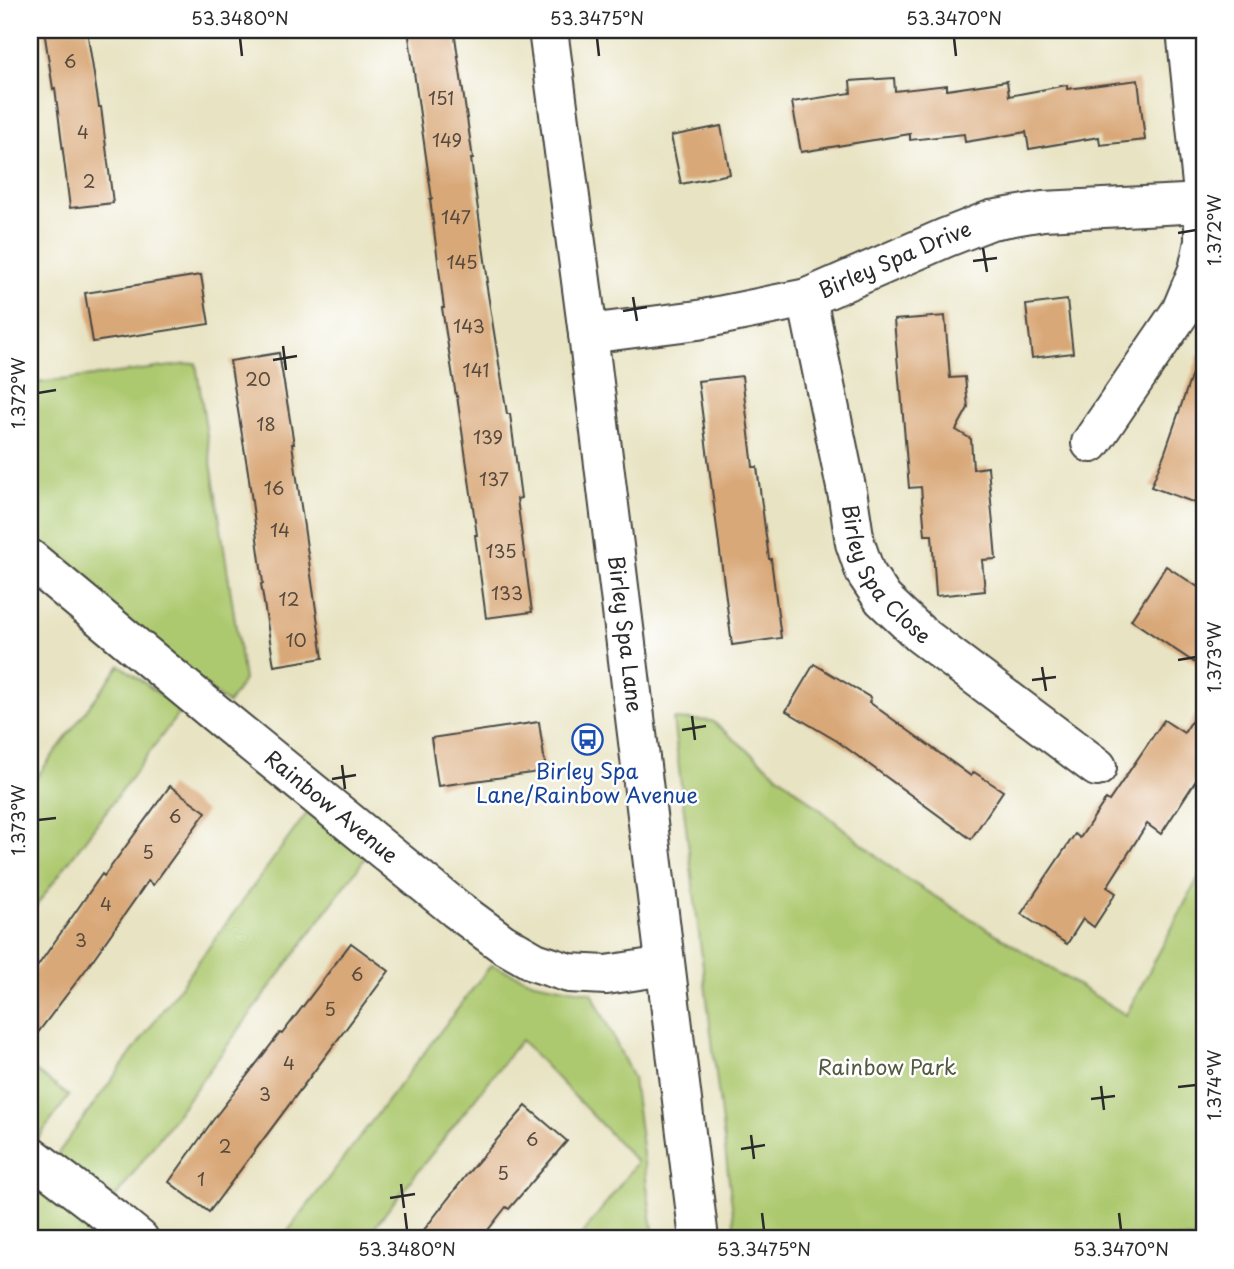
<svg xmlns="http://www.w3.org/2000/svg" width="1234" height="1269" viewBox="0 0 1234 1269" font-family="'Playpen Sans',sans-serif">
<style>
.green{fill:#adc96f;stroke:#6c7a4d;stroke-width:2}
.building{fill:#d9a878}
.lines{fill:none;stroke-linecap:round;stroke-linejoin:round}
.minor-casing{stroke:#474742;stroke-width:42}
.tertiary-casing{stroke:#474742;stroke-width:42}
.minor{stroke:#fff;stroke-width:38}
.tertiary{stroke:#fff;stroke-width:38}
.ticks{fill:none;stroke:#2b2b2b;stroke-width:2.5}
.labels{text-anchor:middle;stroke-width:5;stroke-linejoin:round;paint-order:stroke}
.number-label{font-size:18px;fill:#564a3e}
.street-label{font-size:21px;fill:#2b2b2b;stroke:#fff}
.transit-label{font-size:21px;fill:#164399;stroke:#fff}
.park-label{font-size:21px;fill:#525a3f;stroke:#fff}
.neatline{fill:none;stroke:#2b2b2b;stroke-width:2.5}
.ticks-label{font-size:18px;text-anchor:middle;fill:#2b2b2b}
</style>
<rect width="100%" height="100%" fill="#fff"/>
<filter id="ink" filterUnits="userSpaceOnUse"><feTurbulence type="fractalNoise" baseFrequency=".0143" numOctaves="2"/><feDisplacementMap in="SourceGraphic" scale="14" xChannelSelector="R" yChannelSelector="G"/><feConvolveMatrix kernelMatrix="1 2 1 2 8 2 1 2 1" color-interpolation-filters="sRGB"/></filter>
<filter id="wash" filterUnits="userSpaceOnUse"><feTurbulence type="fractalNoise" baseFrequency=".00686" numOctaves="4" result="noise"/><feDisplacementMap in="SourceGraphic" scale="28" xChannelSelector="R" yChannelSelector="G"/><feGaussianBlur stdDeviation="1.57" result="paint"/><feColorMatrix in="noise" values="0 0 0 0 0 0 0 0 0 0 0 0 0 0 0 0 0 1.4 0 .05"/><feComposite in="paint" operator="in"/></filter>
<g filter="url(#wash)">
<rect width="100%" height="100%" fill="#e8e3c2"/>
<!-- green -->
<g class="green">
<polygon points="196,363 244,680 228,704 30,540 30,384"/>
<polygon points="120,665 181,710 30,914 30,786"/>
<polygon points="673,719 712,721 899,874 1126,1015 1204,867 1204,1239 736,1239"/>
<polygon points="307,813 366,857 115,1198 56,1156"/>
<polygon points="491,965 534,982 592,993 633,1078 654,1239 579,1239 637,1162 521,1040 365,1239 282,1239"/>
<polygon points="30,1067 69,1096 37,1140 30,1135"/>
<polygon points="30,1182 105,1239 30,1239"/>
</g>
<g id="blocks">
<!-- building -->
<g class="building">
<polygon points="44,30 87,30 99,107 101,107 113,203 70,208 55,88 53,89"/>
<polygon points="408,30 454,30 473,159 471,159 488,282 486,282 507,414 510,414 521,498 517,499 532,612 486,618 475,535 477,535 457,396 456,396 442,308 444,308 430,199 432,199"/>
<polygon points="894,78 895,91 947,85 947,90 1007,81 1009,96 1067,85 1067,89 1138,80 1145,140 1100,145 1099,137 1029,149 1026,132 965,142 964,134 910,140 910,134 801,152 792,102 851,93 850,81"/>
<polygon points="721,126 730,174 681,184 671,136"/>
<polygon points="201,275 209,324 93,342 85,293"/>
<polygon points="1067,300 1073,353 1032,358 1026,305"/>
<polygon points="945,316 950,378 965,377 968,408 956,430 971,439 973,469 988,467 996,559 982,560 985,591 936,596 932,535 925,535 921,487 909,488 901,391 900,391 894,320"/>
<polygon points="279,353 294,444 292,444 323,658 274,666 261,584 263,583 248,472 230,361"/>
<polygon points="1199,354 1204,355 1204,506 1151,487 1165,452"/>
<polygon points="742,376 753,467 757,467 769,559 771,559 781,638 732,645 698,381"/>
<polygon points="1166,566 1204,591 1204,669 1131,620"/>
<polygon points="814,664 871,698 869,702 971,776 974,772 1003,791 971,839 837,741 786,711"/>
<polygon points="1204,702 1204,768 1161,834 1147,824 1107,887 1116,893 1094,927 1083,919 1067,944 1021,914 1075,834 1080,838 1106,799 1109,801 1164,720 1184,733"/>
<polygon points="539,722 546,771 438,786 431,738"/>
<polygon points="170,786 206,812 153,885 148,881 87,968 30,1043 30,977 102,874 104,876"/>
<polygon points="351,943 389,971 209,1212 169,1182 216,1116 280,1033 282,1034"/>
<polygon points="526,1106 567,1141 509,1209 506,1207 481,1239 417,1239 468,1173"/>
</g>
</g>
</g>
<g filter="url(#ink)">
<use href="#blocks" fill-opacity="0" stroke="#474742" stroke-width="2"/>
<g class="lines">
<defs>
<g id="minor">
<path id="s1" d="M807,298l41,199 7,46 10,29 18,27 37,35 177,133"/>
<path id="s2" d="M588,334l110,-14 109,-22 138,-60 46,-18 52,-9 161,-8"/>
<polyline points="1091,443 1181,311 1198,270 1204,242 1204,203 1186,30"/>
<path id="s3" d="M30,559l184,153 242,197 46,34 33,19 34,11 37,2 59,-9"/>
<polyline points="30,1155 118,1222 139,1239"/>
</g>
<g id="tertiary">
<path id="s4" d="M548,30l40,304 111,905"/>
</g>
</defs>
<!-- minor casing -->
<use href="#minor" class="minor-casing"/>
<!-- tertiary casing -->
<use href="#tertiary" class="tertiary-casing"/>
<!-- minor -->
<use href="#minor" class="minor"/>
<!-- tertiary -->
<use href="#tertiary" class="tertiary"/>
</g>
</g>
<!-- ticks -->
<path class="ticks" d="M240,38l2,18M597,38l2,18M954,38l2,18M1178,233l18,-3M983,248l4,24M973,261l24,-3M633,297l4,24M623,311l24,-4M283,346l3,24M273,360l24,-4M38,393l18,-3M1178,660l18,-3M1042,667l4,24M1032,680l24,-3M692,716l3,24M682,730l24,-4M342,765l3,24M332,779l24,-4M38,820l18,-2M1101,1086l3,24M1178,1087l18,-2M1091,1099l24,-3M751,1135l3,24M741,1149l24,-4M401,1184l3,24M390,1198l25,-4M405,1213l2,17M762,1213l2,17M1119,1213l2,17"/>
<!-- icons -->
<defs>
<symbol id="bus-ring" viewBox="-11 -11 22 22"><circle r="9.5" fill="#fff" stroke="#1a4fb4" stroke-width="1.5"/><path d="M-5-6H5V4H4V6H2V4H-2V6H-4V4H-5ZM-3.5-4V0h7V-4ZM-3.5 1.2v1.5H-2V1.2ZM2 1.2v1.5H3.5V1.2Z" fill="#1a4fb4"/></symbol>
</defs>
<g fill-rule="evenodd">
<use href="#bus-ring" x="570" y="722" width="35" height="35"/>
</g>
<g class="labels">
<!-- number labels -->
<g class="number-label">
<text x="70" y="68">6</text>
<text x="441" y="105">151</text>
<text x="83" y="139">4</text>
<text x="447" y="147">149</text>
<text x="89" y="188">2</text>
<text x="456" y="224">147</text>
<text x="462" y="269">145</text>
<text x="469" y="333">143</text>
<text x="476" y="377">141</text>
<text x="258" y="386">20</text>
<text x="266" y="431">18</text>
<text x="488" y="444">139</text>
<text x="494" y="486">137</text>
<text x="274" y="495">16</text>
<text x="280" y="537">14</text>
<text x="501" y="558">135</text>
<text x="507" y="600">133</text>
<text x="289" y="606">12</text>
<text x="296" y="647">10</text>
<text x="175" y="823">6</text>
<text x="148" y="859">5</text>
<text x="106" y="911">4</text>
<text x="81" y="947">3</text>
<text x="357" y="981">6</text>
<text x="330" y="1016">5</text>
<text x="289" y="1070">4</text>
<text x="265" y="1101">3</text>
<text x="532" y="1146">6</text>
<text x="225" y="1153">2</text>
<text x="503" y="1180">5</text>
<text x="201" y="1186">1</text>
</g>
<!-- street labels -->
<g class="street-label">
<text dy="7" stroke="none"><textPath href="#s2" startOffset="318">Birley Spa Drive</textPath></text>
<text dy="7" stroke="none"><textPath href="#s1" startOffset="292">Birley Spa Close</textPath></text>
<text dy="7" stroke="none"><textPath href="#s4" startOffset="609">Birley Spa Lane</textPath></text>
<text dy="7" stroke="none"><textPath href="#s3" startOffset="390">Rainbow Avenue</textPath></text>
</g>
<!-- transit labels -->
<g class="transit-label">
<text x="587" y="779">Birley Spa<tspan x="587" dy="24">Lane/Rainbow Avenue</tspan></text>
</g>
<!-- park labels -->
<g class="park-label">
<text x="887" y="1075">Rainbow Park</text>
</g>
</g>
<!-- margin -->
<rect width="1234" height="1269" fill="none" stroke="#fff" stroke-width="77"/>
<rect x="38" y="38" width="1158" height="1192" class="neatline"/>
<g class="ticks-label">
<text x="240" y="25">53.3480°N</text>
<text x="597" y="25">53.3475°N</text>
<text x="954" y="25">53.3470°N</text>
<text transform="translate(1215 230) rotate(-90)" y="6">1.372°W</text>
<text transform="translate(19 393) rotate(-90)" y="6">1.372°W</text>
<text transform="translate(1215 657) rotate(-90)" y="6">1.373°W</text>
<text transform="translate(19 820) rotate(-90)" y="6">1.373°W</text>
<text transform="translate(1215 1085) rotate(-90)" y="6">1.374°W</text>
<text x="407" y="1256">53.3480°N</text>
<text x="764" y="1256">53.3475°N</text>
<text x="1121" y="1256">53.3470°N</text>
</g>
</svg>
